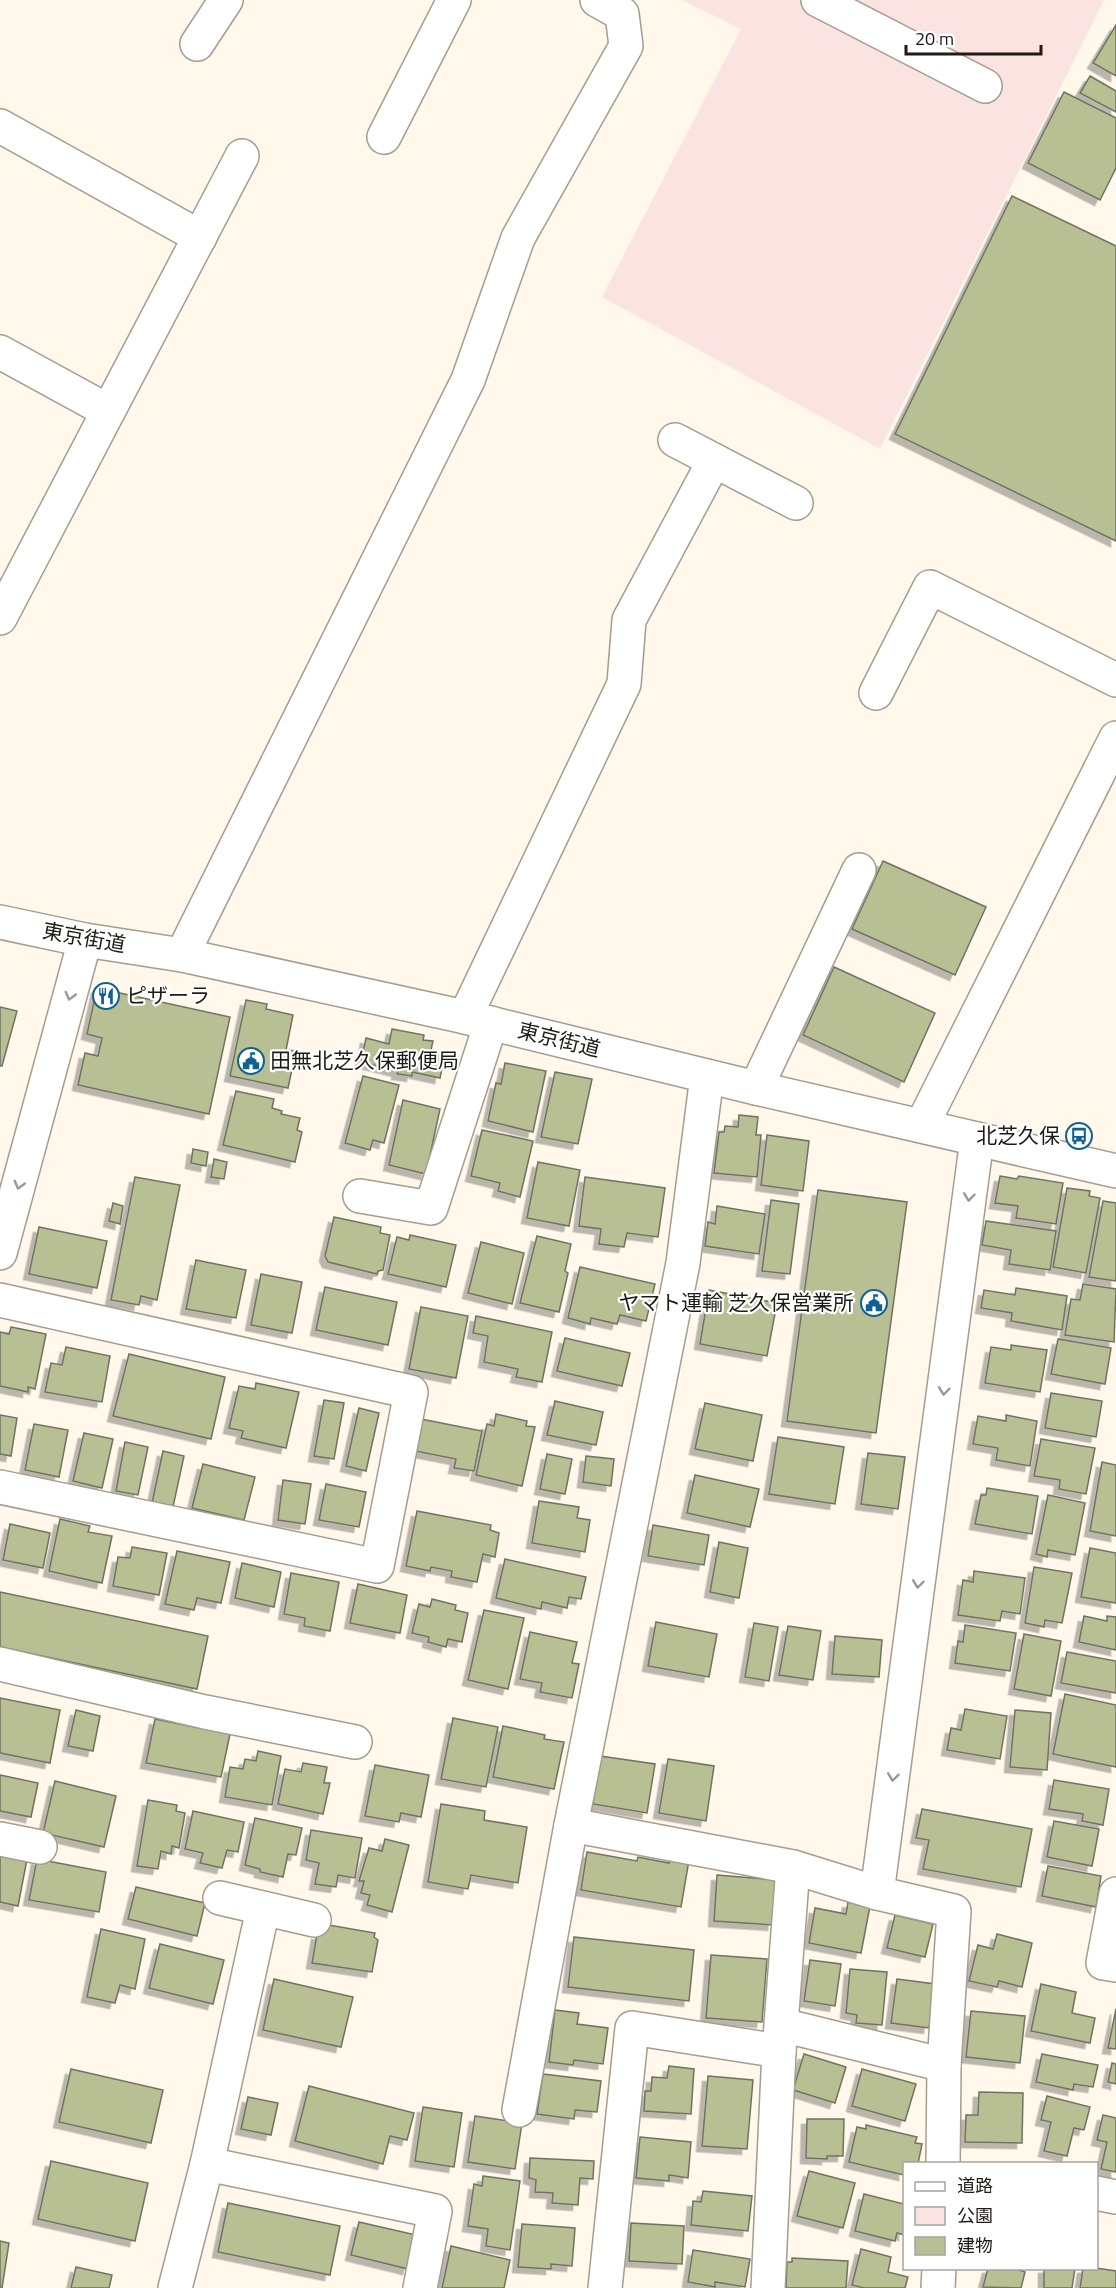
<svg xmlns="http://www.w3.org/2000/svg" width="1116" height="2288" viewBox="0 0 1116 2288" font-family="'Titillium Web','Noto Sans JP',sans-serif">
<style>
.green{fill:#fbe3e2}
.building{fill:#b7bf93;stroke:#707363;stroke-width:1.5;filter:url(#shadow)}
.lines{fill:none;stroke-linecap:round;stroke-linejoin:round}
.minor-casing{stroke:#a59d8e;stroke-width:36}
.minor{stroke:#fff;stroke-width:33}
.oneway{stroke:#9a9896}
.labels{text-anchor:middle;stroke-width:4.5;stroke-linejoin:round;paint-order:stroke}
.street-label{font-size:21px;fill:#1e1b15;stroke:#fff}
.poi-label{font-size:21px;fill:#1e1b15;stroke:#fff;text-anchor:start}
</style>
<defs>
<filter id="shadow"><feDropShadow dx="-5.5" dy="5.5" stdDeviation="0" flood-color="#0004"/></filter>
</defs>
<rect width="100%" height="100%" fill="#fff8eb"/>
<!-- green -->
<polygon class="green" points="682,0 1104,0 880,449 602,297 741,29"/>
<!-- building -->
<g class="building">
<polygon points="1116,25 1116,76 1093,63"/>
<polygon points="1090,76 1116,91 1116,112 1080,93"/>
<polygon points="1064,92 1116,118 1116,168 1100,200 1028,163"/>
<polygon points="1012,196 1116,246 1116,541 895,434"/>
<polygon points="883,861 986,907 955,975 852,929"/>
<polygon points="834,967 935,1013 904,1082 803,1035"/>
<polygon points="97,988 230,1017 209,1114 78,1085 85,1053 98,1056 102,1038 87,1034"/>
<polygon points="246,1000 267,1004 266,1009 293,1015 286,1050 296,1051 288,1088 230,1076"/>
<polygon points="0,1007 17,1011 2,1066 0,1066"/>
<polygon points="392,1029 424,1035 423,1040 433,1041 431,1050 445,1053 440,1078 412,1072 412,1076 397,1074 398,1071 361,1062 366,1038 389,1044"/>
<polygon points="505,1063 546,1071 533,1132 488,1121 496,1083 501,1084"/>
<polygon points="555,1072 592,1079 578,1144 541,1137"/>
<polygon points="363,1076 399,1085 384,1143 373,1140 370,1150 345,1143"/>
<polygon points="236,1091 274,1099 272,1108 282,1111 281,1114 300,1118 297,1130 302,1132 295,1162 223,1145"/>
<polygon points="403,1100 440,1109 426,1174 389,1165"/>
<polygon points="739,1115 758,1117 756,1135 761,1135 757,1177 714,1173 719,1132 724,1132 725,1126 738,1127"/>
<polygon points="482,1130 533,1141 520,1197 498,1191 500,1183 471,1176"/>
<polygon points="767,1135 809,1141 803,1191 761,1185"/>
<polygon points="193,1149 208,1152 206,1166 191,1163"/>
<polygon points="214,1159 227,1162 224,1179 211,1177"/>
<polygon points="538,1162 580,1170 569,1226 527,1218"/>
<polygon points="1000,1176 1017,1179 1019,1176 1063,1183 1056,1224 1016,1218 1018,1206 995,1203"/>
<polygon points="135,1177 180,1185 157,1300 141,1296 139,1305 111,1300"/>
<polygon points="585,1177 665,1188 658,1237 627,1233 624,1247 599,1244 601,1229 579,1226"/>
<polygon points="1067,1188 1090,1191 1089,1196 1100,1198 1086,1273 1053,1267"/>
<polygon points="818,1190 907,1202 876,1433 787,1421"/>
<polygon points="771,1200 799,1204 790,1274 762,1271"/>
<polygon points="1103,1201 1116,1203 1116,1281 1089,1277"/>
<polygon points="113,1203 123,1206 120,1224 109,1221"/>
<polygon points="717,1206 765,1214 759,1254 705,1246 708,1222 715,1224"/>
<polygon points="334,1217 381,1227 380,1233 390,1235 383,1270 378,1271 377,1274 328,1262 325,1256"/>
<polygon points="986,1221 1056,1231 1050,1270 1009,1264 1011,1250 982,1245"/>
<polygon points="39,1227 107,1241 97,1288 29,1274"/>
<polygon points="410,1235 456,1245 446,1287 388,1274 397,1237 409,1240"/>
<polygon points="537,1236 571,1244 565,1271 568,1273 559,1312 520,1303"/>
<polygon points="481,1242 524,1253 512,1304 468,1293"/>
<polygon points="196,1260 246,1270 236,1318 186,1309"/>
<polygon points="580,1267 655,1284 646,1321 620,1315 617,1324 591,1318 590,1324 568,1318"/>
<polygon points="261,1274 302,1282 292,1333 251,1325"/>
<polygon points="1083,1284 1116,1289 1114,1342 1065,1335 1071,1299 1080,1300"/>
<polygon points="325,1287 397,1302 388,1345 316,1330"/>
<polygon points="1016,1288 1067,1296 1062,1330 1011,1321 1012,1313 981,1308 984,1290 1015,1295"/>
<polygon points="709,1290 777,1303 767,1356 700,1344"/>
<polygon points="421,1307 468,1316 456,1378 409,1369"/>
<polygon points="476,1316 552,1332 542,1382 516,1377 518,1369 484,1362 488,1336 473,1333"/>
<polygon points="11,1327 46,1334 35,1389 28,1387 28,1392 0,1386 0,1332 9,1334"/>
<polygon points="565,1338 630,1353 622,1386 557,1371"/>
<polygon points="1058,1339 1111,1348 1105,1384 1051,1374"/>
<polygon points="1011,1345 1047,1350 1040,1392 985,1383 991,1347 1011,1350"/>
<polygon points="66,1347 110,1356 102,1402 45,1392 51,1363 62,1365"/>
<polygon points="129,1354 225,1377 211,1439 113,1416"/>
<polygon points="256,1383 299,1392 286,1448 241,1438 243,1431 229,1428 239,1386 255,1389"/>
<polygon points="1051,1393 1102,1401 1096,1437 1045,1428"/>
<polygon points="324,1400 344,1403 334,1459 314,1456"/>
<polygon points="555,1401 603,1412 596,1445 547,1435"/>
<polygon points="705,1403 762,1415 753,1461 695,1449"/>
<polygon points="359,1408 379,1413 366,1471 346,1466"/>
<polygon points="496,1414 527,1421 526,1426 535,1427 522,1486 476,1475 487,1424 494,1426"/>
<polygon points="0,1415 17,1418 11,1456 0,1454"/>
<polygon points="1006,1415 1037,1421 1030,1466 996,1460 998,1448 973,1444 978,1416 1006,1421"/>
<polygon points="421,1419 482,1431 474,1471 454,1468 456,1459 415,1451"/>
<polygon points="34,1424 68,1430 59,1477 25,1470"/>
<polygon points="84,1433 113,1439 102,1488 73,1481"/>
<polygon points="778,1437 844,1447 835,1504 769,1494"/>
<polygon points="1041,1439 1095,1448 1086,1494 1059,1489 1060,1480 1034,1476"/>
<polygon points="125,1442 148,1447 138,1495 116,1491"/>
<polygon points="163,1451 184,1456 173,1507 152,1503"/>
<polygon points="868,1453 905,1457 898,1509 861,1504"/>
<polygon points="547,1454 572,1459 565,1494 540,1489"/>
<polygon points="586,1456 614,1459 611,1486 583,1482"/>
<polygon points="1102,1462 1116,1465 1116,1536 1090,1531"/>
<polygon points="203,1464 255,1477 244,1520 192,1508"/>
<polygon points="695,1475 759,1489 750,1527 687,1513"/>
<polygon points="283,1480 311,1484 305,1524 278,1520"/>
<polygon points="326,1484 366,1492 359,1527 319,1520"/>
<polygon points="987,1488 1038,1496 1032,1534 975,1524 981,1495 986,1495"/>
<polygon points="1048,1495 1085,1503 1075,1555 1048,1550 1047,1557 1036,1554"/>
<polygon points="539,1501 579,1507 577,1518 590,1520 585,1552 532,1543"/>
<polygon points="417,1511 491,1525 490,1530 499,1533 495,1557 483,1554 477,1582 451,1577 452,1571 431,1567 430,1571 406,1566"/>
<polygon points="60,1519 90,1526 88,1532 112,1536 102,1583 49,1571"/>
<polygon points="10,1524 50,1533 43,1568 3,1560"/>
<polygon points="653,1525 709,1535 704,1565 648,1556"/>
<polygon points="719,1542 748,1548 739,1598 710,1592"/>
<polygon points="132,1547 167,1553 159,1595 113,1586 118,1557 130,1558"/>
<polygon points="1090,1548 1116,1553 1116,1603 1081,1597"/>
<polygon points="177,1551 230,1562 221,1603 197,1598 194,1610 165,1604"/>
<polygon points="505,1559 586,1577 581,1599 569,1597 567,1608 542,1602 541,1609 496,1598"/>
<polygon points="242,1563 281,1572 274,1607 235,1598"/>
<polygon points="1034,1567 1072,1573 1062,1623 1045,1620 1044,1627 1025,1623"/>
<polygon points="974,1571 1025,1578 1020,1614 1002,1611 1000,1621 958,1615 963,1580 973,1582"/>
<polygon points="291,1573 339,1582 330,1631 304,1626 305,1618 284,1614"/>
<polygon points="358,1584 407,1595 400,1633 350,1623"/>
<polygon points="0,1592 208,1636 197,1689 0,1647"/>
<polygon points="432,1599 456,1605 455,1610 468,1613 462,1642 448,1639 446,1647 428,1642 429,1637 412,1633 419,1604 430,1607"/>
<polygon points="484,1610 524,1618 508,1689 468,1680"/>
<polygon points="1084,1616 1107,1621 1107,1616 1116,1617 1116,1650 1079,1642"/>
<polygon points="656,1622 717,1634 709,1677 648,1666"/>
<polygon points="754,1623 778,1627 769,1681 745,1677"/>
<polygon points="965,1625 1016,1633 1010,1671 955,1663 958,1641 963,1642"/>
<polygon points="788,1626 821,1631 813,1680 779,1675"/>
<polygon points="530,1632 577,1642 572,1663 579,1664 572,1698 540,1692 542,1683 520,1679"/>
<polygon points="1024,1634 1061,1641 1051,1696 1014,1689"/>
<polygon points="835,1636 882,1640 879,1677 832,1674"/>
<polygon points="1067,1652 1116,1661 1116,1693 1061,1683"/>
<polygon points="1065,1694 1116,1705 1116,1767 1053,1754"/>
<polygon points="0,1698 60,1710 50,1763 0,1753"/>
<polygon points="965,1709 1007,1716 1000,1759 947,1750 951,1728 961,1730"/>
<polygon points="76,1710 100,1716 93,1751 68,1746"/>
<polygon points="1015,1710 1051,1713 1047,1770 1010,1767"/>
<polygon points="453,1718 498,1727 486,1787 441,1779"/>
<polygon points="155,1719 230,1734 221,1777 146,1763"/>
<polygon points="503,1726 545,1735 544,1739 564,1742 554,1789 493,1777"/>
<polygon points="258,1751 281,1756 272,1805 225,1797 230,1767 243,1769 245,1759 256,1761"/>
<polygon points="600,1756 655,1764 647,1813 593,1804"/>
<polygon points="668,1759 714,1766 706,1821 659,1813"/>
<polygon points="303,1763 327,1767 324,1783 330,1783 323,1814 278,1804 285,1769 301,1772"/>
<polygon points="375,1765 429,1775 421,1817 401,1813 399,1822 365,1816"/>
<polygon points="0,1775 38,1783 31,1817 0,1811"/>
<polygon points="1054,1780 1109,1789 1103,1825 1082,1821 1083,1814 1049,1809"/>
<polygon points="55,1781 116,1796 104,1847 43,1833"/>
<polygon points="148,1800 177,1805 176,1811 185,1813 179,1848 172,1846 171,1854 161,1851 158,1869 137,1866"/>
<polygon points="441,1804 485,1811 484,1820 527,1827 518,1883 471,1875 468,1889 428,1882"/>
<polygon points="922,1809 1032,1829 1021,1887 923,1869 929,1840 916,1838"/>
<polygon points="193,1811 244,1822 238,1852 227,1850 222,1868 200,1863 203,1853 185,1849"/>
<polygon points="255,1818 302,1828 296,1855 288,1854 283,1877 260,1872 260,1869 245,1865"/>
<polygon points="1054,1821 1099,1829 1092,1866 1047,1857"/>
<polygon points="311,1830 362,1838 355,1878 338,1875 336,1887 315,1884 319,1863 306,1860"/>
<polygon points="385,1839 409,1845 392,1912 367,1905 370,1895 361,1893 364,1881 359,1881 369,1848 382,1851"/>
<polygon points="0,1849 28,1854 18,1906 0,1902"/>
<polygon points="587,1852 637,1861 638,1857 669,1863 670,1857 689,1860 681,1907 581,1890"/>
<polygon points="37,1859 106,1872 99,1912 29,1900"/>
<polygon points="1048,1866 1101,1876 1096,1907 1042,1896"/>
<polygon points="717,1875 776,1880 773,1925 714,1921"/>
<polygon points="136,1887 205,1903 197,1936 128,1919"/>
<polygon points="848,1902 870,1906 861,1953 809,1943 815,1908 846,1914"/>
<polygon points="895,1915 933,1924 925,1957 887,1948"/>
<polygon points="323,1924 375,1933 374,1937 378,1940 372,1972 312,1963 317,1934 321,1935"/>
<polygon points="101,1929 145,1939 135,1989 120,1985 115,2003 87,1997"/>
<polygon points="997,1934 1032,1943 1022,1987 999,1981 997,1987 969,1981 978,1945 993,1949"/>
<polygon points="574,1937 694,1950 689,2001 568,1987"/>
<polygon points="160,1944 224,1960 213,2004 149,1988"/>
<polygon points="711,1955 767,1959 762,2022 706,2018"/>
<polygon points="810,1960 841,1964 835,2006 804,2001"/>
<polygon points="850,1969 887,1972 882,2025 856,2023 857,2015 846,2013"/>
<polygon points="274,1979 353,1997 341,2047 263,2030"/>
<polygon points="897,1979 935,1984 929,2028 891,2023"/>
<polygon points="1041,1984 1076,1992 1072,2013 1095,2018 1090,2043 1031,2031"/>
<polygon points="1116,2009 1116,2049 1108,2048"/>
<polygon points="555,2010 579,2013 577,2024 608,2028 603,2064 574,2060 573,2065 549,2062"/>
<polygon points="971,2011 1025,2016 1020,2063 966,2057"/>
<polygon points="804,2054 846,2067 835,2103 793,2090"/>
<polygon points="1042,2054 1098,2065 1093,2087 1074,2084 1073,2090 1036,2082"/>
<polygon points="1112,2063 1116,2064 1116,2084 1108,2082"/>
<polygon points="669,2066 694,2069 691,2114 644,2111 645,2091 651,2091 652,2077 667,2078"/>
<polygon points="71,2069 163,2090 151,2143 59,2122"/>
<polygon points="862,2069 916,2084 905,2121 852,2106"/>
<polygon points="543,2074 601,2081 597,2112 575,2110 574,2119 537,2114"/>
<polygon points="708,2076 753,2080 747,2149 702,2146"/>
<polygon points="309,2086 414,2113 407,2140 390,2136 383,2164 295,2141"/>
<polygon points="979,2092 1023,2093 1022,2143 965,2142 966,2115 978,2115"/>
<polygon points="1047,2096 1090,2107 1084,2130 1074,2128 1067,2156 1044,2151 1051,2122 1041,2120"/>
<polygon points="248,2097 278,2103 271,2135 241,2129"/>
<polygon points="423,2107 462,2113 454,2167 415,2161"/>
<polygon points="1103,2115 1116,2118 1116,2172 1101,2169 1107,2142 1097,2140"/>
<polygon points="475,2116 522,2123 515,2169 468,2162"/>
<polygon points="807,2119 844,2119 843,2156 827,2156 827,2159 806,2158"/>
<polygon points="866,2125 917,2137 915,2143 922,2144 918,2164 904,2164 904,2175 849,2162 857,2127 866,2129"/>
<polygon points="640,2137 691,2142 688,2178 669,2175 669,2181 636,2178"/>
<polygon points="530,2158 594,2161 593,2179 580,2178 578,2205 552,2203 553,2193 535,2192 536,2180 529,2178"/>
<polygon points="51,2161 148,2183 135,2241 38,2219"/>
<polygon points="809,2171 855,2183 843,2228 797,2216"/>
<polygon points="483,2176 520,2181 510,2250 486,2246 488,2229 468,2226 474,2184 482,2186"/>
<polygon points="703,2191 752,2196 748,2231 691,2225 693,2201 701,2202"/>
<polygon points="864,2194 904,2204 904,2235 897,2233 895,2241 855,2231"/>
<polygon points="228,2203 340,2226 330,2275 218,2252"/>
<polygon points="359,2222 416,2235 408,2269 351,2255"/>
<polygon points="631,2223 684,2226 682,2264 629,2261"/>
<polygon points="522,2224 575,2228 572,2266 551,2264 551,2269 518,2267"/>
<polygon points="0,2241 9,2243 2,2288 0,2288"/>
<polygon points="451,2246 510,2260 504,2288 442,2288"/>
<polygon points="861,2249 891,2257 888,2272 908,2277 905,2288 864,2288 852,2285"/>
<polygon points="693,2250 750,2259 745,2287 715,2282 715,2287 688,2282"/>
<polygon points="792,2258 848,2261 846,2288 786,2288 787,2262 792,2262"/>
<polygon points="76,2267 112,2275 109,2288 71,2288"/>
<polygon points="988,2268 1013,2268 1025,2272 1021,2288 983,2287"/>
<polygon points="1044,2268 1075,2268 1072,2288 1044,2288"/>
<polygon points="1083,2268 1096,2268 1116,2271 1116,2288 1080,2288"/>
</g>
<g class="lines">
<defs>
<g id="minor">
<polyline points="818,0 985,86"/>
<polyline points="197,44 226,0"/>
<polyline points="0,126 200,237"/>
<polyline points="384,137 454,0"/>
<polyline points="0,352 108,411"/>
<polyline points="675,440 796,503"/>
<polyline points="0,618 242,156"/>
<polyline points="876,693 930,587 1116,680"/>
<polyline points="0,922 85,940 182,955 465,1017 756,1088 1116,1171"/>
<polyline points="182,955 468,380 518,238 626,46 622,14 597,0"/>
<polyline points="465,1017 624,684 629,620 714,461"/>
<polyline points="707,1076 683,1263 571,1825 793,1867 877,1893 954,1911 944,2065 943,2164"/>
<polyline points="756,1088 859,870"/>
<polyline points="922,1125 1116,738"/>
<polyline points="360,1196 431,1208 491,1023"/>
<polyline points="0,1253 85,940"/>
<polyline points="0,1300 411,1392 377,1566 0,1487"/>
<polyline points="0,1664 205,1712 355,1742"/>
<polyline points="0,1839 40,1847"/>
<polyline points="877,1893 977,1139"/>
<polyline points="1116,1894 1103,1963 1116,1965"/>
<polyline points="220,1898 314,1920"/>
<polyline points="782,2025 944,2065"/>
<polyline points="519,2110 571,1825"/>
<polyline points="207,2164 435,2211 420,2288"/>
<polyline points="1096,2193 1116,2197"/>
<polyline points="175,2288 207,2164 263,1909"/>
<polyline points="605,2288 632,2028 779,2051"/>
<polyline points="768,2288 779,2051 793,1867"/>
<polyline points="938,2288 939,2268"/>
</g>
</defs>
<!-- minor casing -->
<use href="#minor" class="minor-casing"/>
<!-- minor -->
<use href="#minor" class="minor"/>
</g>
<!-- one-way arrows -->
<defs><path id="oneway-chevron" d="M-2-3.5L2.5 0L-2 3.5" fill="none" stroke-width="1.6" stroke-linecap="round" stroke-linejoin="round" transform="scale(1.5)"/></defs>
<g class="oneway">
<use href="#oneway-chevron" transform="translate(70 996) rotate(105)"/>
<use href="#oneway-chevron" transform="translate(19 1185) rotate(105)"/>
<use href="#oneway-chevron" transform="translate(969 1197) rotate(97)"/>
<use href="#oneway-chevron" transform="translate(944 1391) rotate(97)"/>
<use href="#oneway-chevron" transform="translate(918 1584) rotate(97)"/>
<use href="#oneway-chevron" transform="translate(893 1777) rotate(97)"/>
</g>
<!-- icons -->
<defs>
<symbol id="restaurant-ring" viewBox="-11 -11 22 22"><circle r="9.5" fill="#fff" stroke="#0e6293" stroke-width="1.5"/><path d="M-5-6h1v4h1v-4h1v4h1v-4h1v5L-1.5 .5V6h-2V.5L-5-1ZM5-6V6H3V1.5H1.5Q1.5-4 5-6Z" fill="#0e6293"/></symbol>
<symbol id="civic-ring" viewBox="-11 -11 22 22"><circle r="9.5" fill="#fff" stroke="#0e6293" stroke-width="1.5"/><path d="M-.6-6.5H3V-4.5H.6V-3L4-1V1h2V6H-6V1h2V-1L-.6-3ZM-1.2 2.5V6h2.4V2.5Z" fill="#0e6293"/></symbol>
<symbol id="bus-ring" viewBox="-11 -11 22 22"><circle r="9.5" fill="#fff" stroke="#0e6293" stroke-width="1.5"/><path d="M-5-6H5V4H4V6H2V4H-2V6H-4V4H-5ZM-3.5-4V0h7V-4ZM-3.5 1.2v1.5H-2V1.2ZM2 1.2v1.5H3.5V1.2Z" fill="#0e6293"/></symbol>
</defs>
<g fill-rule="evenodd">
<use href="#restaurant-ring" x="91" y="981" width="30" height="30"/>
<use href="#civic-ring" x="236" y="1046" width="30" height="30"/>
<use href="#bus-ring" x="1064" y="1121" width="30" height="30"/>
<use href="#civic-ring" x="859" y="1288" width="30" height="30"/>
</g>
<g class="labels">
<!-- street labels -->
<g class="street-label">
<text transform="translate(84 938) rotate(10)" y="7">東京街道</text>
<text transform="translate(559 1040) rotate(14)" y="7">東京街道</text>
</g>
<!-- poi labels -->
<g class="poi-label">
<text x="126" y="1003">ピザーラ</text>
<text x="270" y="1068">田無北芝久保郵便局</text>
<text x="1060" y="1143" text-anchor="end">北芝久保</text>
<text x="854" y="1310" text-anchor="end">ヤマト運輸 芝久保営業所</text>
</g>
</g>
<!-- legend -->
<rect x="903" y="2162" width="195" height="108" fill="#ffffff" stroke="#a5a4a1" stroke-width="1.5"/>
<rect x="915" y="2182" width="30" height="9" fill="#ffffff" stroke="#a5a4a1" stroke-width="1.5"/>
<text x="957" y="2192" font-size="18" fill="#1e1b15">道路</text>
<rect x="915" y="2207" width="30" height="18" fill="#fbe3e2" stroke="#a5a4a1" stroke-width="1.5"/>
<text x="957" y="2222" font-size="18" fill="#1e1b15">公園</text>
<rect x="915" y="2237" width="30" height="18" fill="#b7bf93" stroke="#a5a4a1" stroke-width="1.5"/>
<text x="957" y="2252" font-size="18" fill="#1e1b15">建物</text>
<!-- scale -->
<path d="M906 45v9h135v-9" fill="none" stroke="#1e1b15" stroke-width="3"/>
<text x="915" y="45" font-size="18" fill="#1e1b15" stroke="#ffffff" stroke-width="4.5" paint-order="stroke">20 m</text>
</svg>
